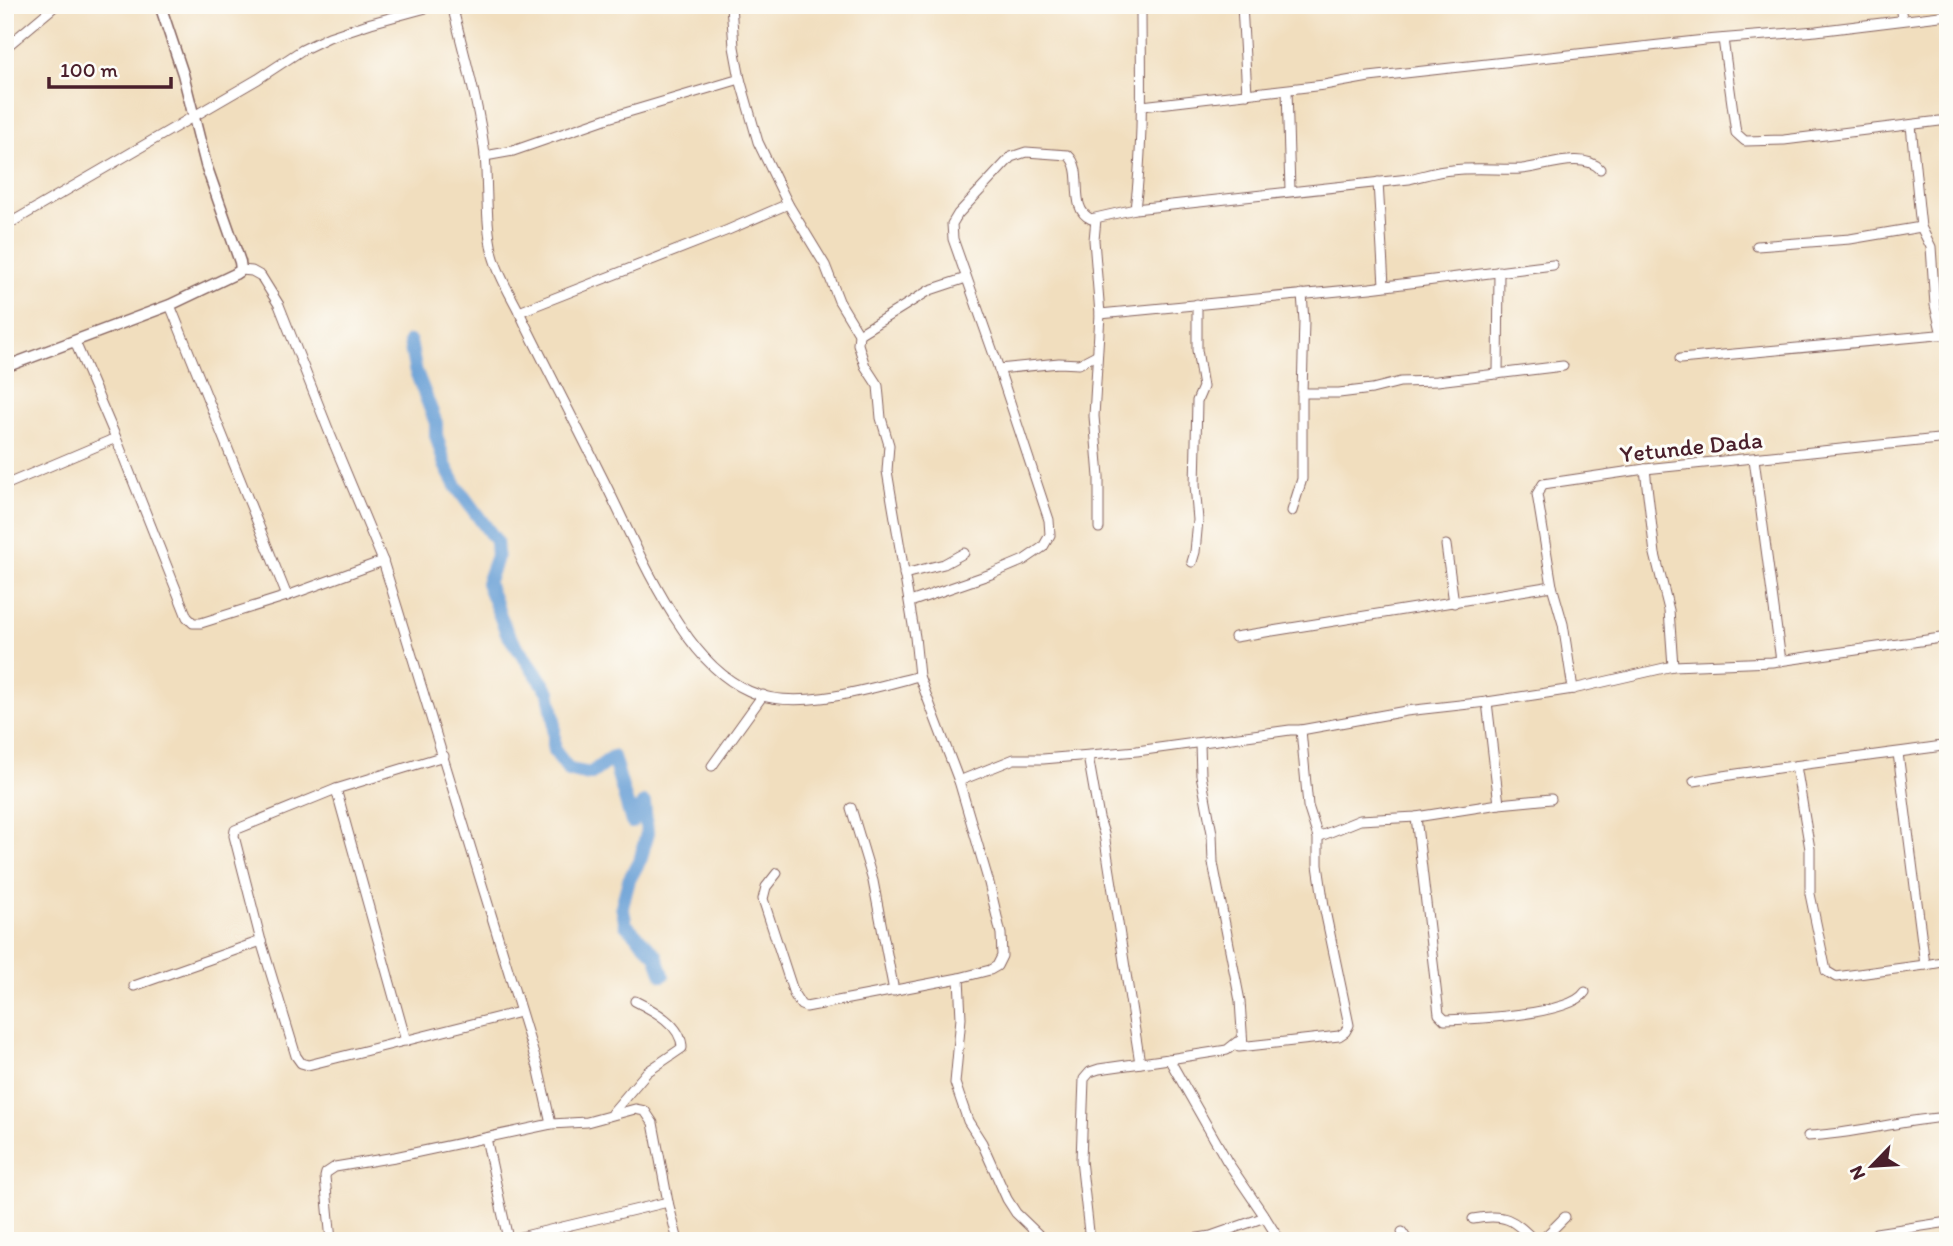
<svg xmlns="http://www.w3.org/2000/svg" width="1953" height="1246" viewBox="0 0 1953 1246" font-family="Itim,sans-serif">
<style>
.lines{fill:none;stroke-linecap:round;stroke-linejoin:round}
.river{stroke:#679fd5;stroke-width:14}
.minor-casing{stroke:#84625e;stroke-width:11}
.tertiary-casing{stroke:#84625e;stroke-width:13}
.minor{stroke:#fff;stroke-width:9}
.tertiary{stroke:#fff;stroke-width:10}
.labels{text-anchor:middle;stroke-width:6;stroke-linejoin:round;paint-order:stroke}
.street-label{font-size:24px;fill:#4a1f2b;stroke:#fdfcf7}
</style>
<rect width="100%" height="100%" fill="#fdfcf7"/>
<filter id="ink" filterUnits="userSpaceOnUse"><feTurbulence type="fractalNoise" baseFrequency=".0143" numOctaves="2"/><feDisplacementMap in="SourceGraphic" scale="14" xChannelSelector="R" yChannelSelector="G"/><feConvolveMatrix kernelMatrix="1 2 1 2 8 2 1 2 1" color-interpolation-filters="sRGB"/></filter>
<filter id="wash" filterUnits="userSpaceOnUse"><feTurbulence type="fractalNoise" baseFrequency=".00686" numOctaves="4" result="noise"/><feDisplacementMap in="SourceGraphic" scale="28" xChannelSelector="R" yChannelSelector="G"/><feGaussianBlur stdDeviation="1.57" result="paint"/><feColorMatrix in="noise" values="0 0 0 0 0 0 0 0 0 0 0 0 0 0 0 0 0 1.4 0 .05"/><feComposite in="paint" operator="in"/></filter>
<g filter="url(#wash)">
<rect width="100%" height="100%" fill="#f1debe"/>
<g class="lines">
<!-- river -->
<polyline class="river" points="410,342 415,369 436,423 436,435 445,465 456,486 496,541 497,556 487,583 507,633 549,692 554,720 554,750 569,770 590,774 613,757 632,822 644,803 647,833 641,858 629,880 622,906 626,925 656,955 663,975"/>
</g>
</g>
<g filter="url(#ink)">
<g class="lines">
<defs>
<g id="minor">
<path d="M452,5c12,50 27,99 33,150 3,33 0,67 8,100 6,23 21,45 31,67 25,51 51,100 76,151 26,51 48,106 81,154 17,26 39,51 68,64 47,22 123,-3 170,-15"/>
<polyline points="731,5 734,47 740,79 758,142 788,204 825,265 839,301 859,334 858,344 865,366 878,386 881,418 889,445 887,471 915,637 919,676 959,781 989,883 1001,934 1002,956 997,966 990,970 959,978 806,1007 801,1005 794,994 763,899 766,887 777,873"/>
<polyline points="1242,5 1247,94"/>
<polyline points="1900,5 1902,19"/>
<polyline points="1723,39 1736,133 1745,141 1784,140 1948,120"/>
<polyline points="5,48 55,6"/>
<polyline points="1287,90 1290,190"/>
<polyline points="1142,106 1324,85 1369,77 1705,40 1816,31 1948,15"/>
<polyline points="1911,125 1919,208 1921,227 1931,247 1935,305 1942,335"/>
<polyline points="485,156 513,151 608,118 740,79"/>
<polyline points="1378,182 1384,285"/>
<path d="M1135,209c9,-67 6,-136 6,-204"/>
<polyline points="1096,219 1094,240 1100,314 1094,416 1099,477 1099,528"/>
<polyline points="5,226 258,79 302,50 329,37 371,23 437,5"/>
<polyline points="1757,246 1850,239 1921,227"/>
<polyline points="241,270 252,271 261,276 279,305 330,434 383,561 539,1071 551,1124"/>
<polyline points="1302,294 1304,321 1302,393 1339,393 1372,389 1400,382 1437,381 1563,366"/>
<polyline points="170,305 287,596"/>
<polyline points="519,312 728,230 788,204"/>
<polyline points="1100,314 1370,288 1553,265"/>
<polyline points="859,334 930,290 966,278"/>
<polyline points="75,342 116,438 187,617 193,623 201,623 287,596 383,561"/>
<polyline points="1680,359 1948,334"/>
<polyline points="999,369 1059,363 1079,364 1096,355"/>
<polyline points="1498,374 1499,271"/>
<polyline points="1754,459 1781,661"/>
<polyline points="1645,469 1655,554 1669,610 1673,666"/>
<polyline points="5,485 116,438"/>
<polyline points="1292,511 1302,479 1302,393"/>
<polyline points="1446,545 1454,603"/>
<polyline points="1192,562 1195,552 1198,520 1195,485 1197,401 1203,387 1197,350 1197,304"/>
<polyline points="904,574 944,564 964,553"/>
<path d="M910,602l81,-28 33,-14 19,-13 7,-12 -1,-15 -50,-151 -46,-130 -1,-15 6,-10 53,-57 15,-5 42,3c18,16 -1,53 23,64l44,-10 274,-30c14,-3 28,-8 43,-9 23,-3 47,0 70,-1 22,-2 61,-18 78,0"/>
<polyline points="1235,637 1552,586"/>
<polyline points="1573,689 1563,624 1552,586 1537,494 1543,484 1645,469 1948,438"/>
<polyline points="1898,753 1925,965 1948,961"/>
<polyline points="444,756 336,789 235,830 234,836 261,941 296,1056 301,1063 308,1065 520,1012"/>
<polyline points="1088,756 1099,818 1104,834 1140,1063"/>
<polyline points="712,766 763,695"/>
<polyline points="1796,766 1810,849 1810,894 1826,971 1836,977 1925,965"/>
<polyline points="959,781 1014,759 1043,759 1137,751 1290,730 1301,730 1406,711 1487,702 1573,689 1673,666 1772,662 1948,637"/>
<path d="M1694,781c84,-15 169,-23 254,-36"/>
<polyline points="336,789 406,1041"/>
<polyline points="1499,804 1551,799"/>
<polyline points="851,808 873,881 894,991"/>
<path d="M1416,817l23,197 6,6c28,-1 126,-5 140,-28"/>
<polyline points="1318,837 1360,820 1416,817 1499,804 1487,702"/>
<polyline points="959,978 961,1018 955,1083 968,1121 982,1143 1007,1199 1016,1213 1045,1241"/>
<polyline points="134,986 261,941"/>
<polyline points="1239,1047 1339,1036 1345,1032 1349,1025 1324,906 1318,865 1318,837 1308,806 1301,730"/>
<path d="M612,1113l35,-41 35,-24c0,-23 -29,-38 -47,-47"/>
<path d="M1808,1136c47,-2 93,-16 140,-19"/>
<polyline points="486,1138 508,1239"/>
<polyline points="1265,1217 1280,1241"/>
<path d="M1473,1219c32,-6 40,0 62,22"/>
<polyline points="1402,1232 1408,1241"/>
<polyline points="331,1241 325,1177 326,1173 335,1167 395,1157 551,1124 587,1122 635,1109 645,1111 653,1123 668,1202 678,1241"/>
<polyline points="487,1241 516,1238 668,1202"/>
<polyline points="1090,1241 1081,1160 1084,1079 1090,1072 1099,1069 1169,1059"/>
<polyline points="1180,1241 1211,1236 1265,1217 1227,1161 1169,1059 1227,1050 1237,1042 1243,1046 1240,1001 1213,863 1212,833 1201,775 1200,744"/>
<polyline points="1541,1241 1565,1217"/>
<polyline points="1869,1241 1876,1233 1948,1222"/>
</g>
<polyline id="tertiary" points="5,367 170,305 235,274 241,270 240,262 206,165 183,74 160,5"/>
</defs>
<!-- minor casing -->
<use href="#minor" class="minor-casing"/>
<!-- tertiary casing -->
<use href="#tertiary" class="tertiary-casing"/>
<!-- minor -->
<use href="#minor" class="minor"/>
<!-- tertiary -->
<use href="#tertiary" class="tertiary"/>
</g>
</g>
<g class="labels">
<!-- street labels -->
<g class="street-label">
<text transform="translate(1691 447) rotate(-6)" y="8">Yetunde Dada</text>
</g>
</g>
<!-- margin -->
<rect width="1953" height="1246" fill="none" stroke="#fdfcf7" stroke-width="28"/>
<!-- north arrow -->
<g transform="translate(1872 1166) rotate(245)" stroke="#fdfcf7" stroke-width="5" paint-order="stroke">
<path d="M0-5L12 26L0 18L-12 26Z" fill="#4a1f2b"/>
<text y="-10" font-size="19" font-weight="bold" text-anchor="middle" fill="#4a1f2b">N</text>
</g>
<!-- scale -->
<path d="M49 77v10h122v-10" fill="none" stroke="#4a1f2b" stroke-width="3.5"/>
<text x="60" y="77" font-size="21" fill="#4a1f2b" stroke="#fdfcf7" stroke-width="5" paint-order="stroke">100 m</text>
</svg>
